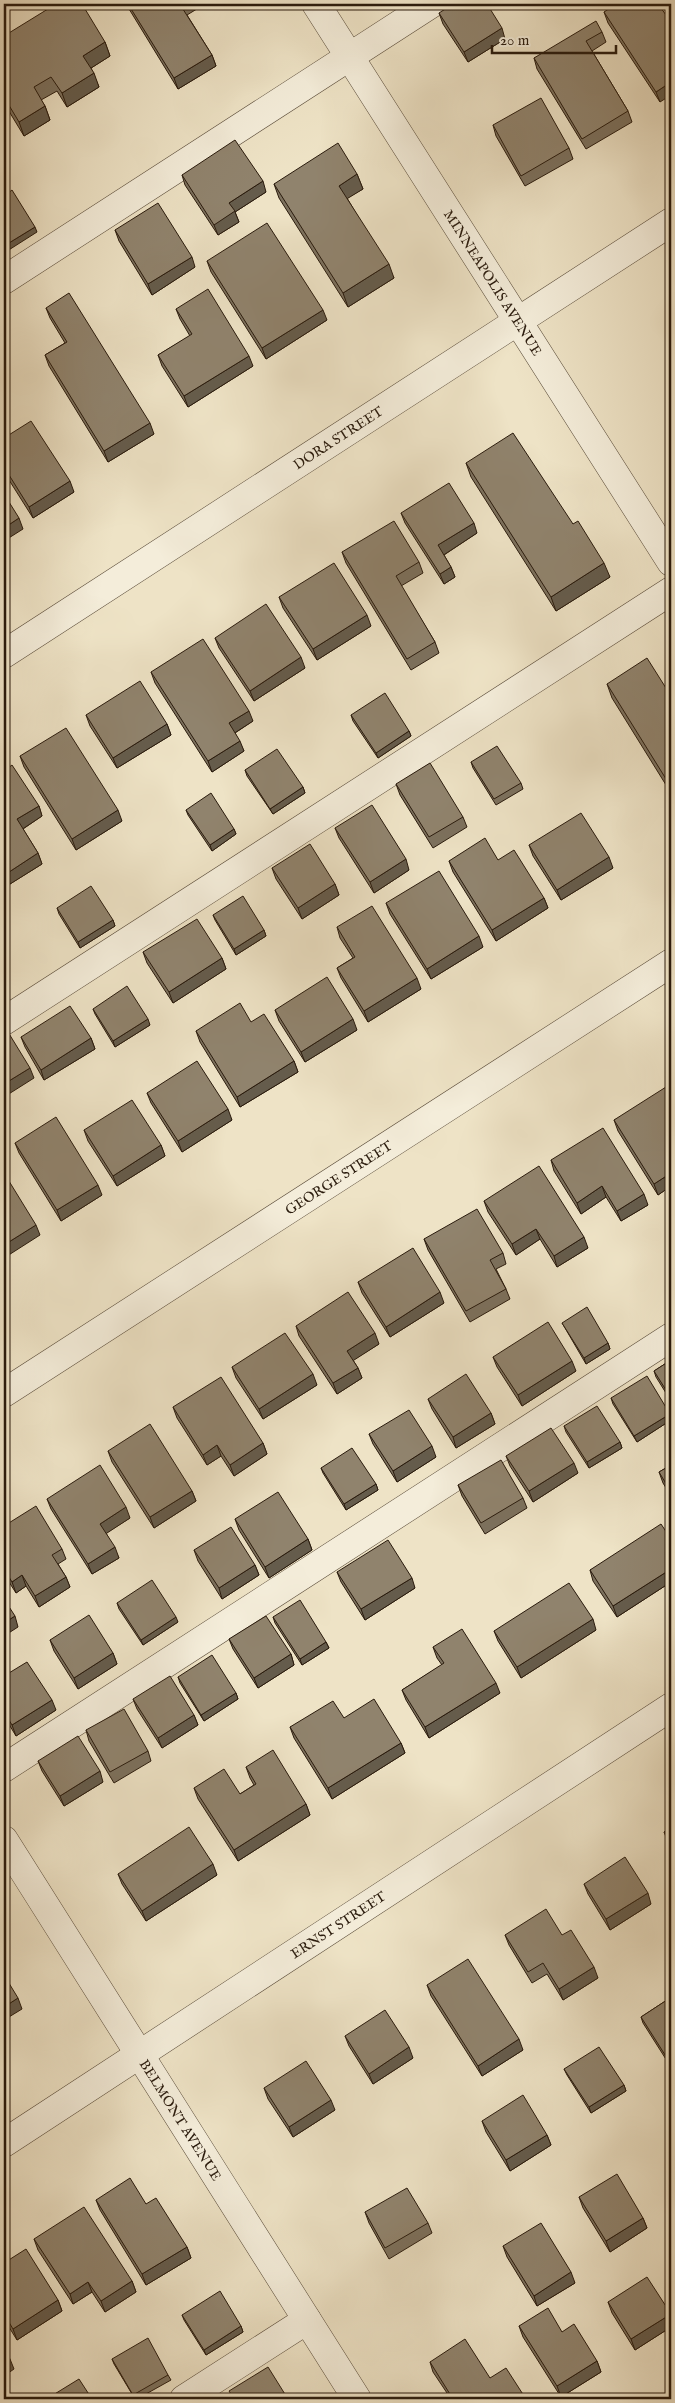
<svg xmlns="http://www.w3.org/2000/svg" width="675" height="2403" viewBox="0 0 675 2403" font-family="'IM FELL English',serif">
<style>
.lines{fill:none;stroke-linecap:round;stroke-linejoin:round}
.minor-casing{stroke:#5b4d3b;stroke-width:29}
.minor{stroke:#f4edda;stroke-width:28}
.wall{fill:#7c715e;stroke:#2a1b0d}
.shaded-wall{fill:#655c4c;stroke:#2a1b0d}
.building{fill:#90836d;stroke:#2a1b0d}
.labels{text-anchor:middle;stroke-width:4;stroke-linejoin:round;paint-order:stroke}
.street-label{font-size:14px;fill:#2a1b0d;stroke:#f4edda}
</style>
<rect width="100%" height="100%" fill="#eee3c6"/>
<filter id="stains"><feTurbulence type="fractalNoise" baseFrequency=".004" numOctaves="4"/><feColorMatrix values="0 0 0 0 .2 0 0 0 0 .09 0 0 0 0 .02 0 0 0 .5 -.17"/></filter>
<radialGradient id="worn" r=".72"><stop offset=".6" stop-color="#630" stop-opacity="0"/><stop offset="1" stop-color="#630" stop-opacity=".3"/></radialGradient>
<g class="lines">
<defs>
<g id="minor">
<path id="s1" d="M316,4l355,558"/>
<polyline points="4,280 431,4"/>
<path id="s2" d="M4,654l667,-432"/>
<polyline points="4,1021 671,591"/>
<path id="s3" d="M4,1393l667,-430"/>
<polyline points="4,1768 671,1337"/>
<path id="s4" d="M4,1840l353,559"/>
<path id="s5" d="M4,2143l667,-436"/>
<polyline points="184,2399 307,2320"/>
</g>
</defs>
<!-- minor casing -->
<use href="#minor" class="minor-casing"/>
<!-- minor -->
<use href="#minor" class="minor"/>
</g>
<!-- wall -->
<g class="wall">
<polygon points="126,4 205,4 187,15 212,55 216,66 178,89"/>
<polygon points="658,4 660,102 608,23 604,12"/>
<polygon points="439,13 505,39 468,62 443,24"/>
<polygon points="602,32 606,42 592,51 628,111 632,122 586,149 537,69 534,58"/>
<polygon points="4,36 105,42 110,56 91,68 99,87 67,107 57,91 41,100 45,106 50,120 24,136 4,103"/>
<polygon points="493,125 569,148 573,159 525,186 496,136"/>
<polygon points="357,174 363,189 347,198 394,278 348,307 279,198 274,184"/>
<polygon points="182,175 266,192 235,212 239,222 218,235 185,185"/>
<polygon points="115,230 195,267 152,295 119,241"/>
<polygon points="207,261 327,320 266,359 211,272"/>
<polygon points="46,308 154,434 108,462 49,366 45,355 65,343 50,318"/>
<polygon points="176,309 253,366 188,407 162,366 158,355 190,336 180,319"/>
<polygon points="4,438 74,492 33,518 4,472"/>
<polygon points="466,463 573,524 610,577 556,611 471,477"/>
<polygon points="401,513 477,533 444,555 451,567 455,577 444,584 405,523"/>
<polygon points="342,552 419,562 423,573 401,586 435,642 439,653 411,670 346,563"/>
<polygon points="279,597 371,626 317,660 283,608"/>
<polygon points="215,638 305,668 254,701 219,648"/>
<polygon points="151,672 253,721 235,733 244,751 212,772 155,683"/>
<polygon points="607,684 671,696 671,793 612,698"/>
<polygon points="86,715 167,724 171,735 117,768 90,726"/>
<polygon points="351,715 409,731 411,736 378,758 353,721"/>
<polygon points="20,756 122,821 76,850 24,767"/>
<polygon points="471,762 521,783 523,789 496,805 473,768"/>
<polygon points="245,770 303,787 305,793 273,814 247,776"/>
<polygon points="4,771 39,806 42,816 23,829 38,853 42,864 10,884 4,874"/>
<polygon points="396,784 463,817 467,827 433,848 400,795"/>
<polygon points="186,810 234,829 236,834 212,851 188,815"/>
<polygon points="335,828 409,870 374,893 339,838"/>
<polygon points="529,845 613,868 561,900 533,856"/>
<polygon points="498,860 544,898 548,908 496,941 453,872 449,861"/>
<polygon points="272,868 335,884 339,895 302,919 276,879"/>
<polygon points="386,903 483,947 431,979 390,914"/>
<polygon points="57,908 113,920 115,926 80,948 59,914"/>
<polygon points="213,915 264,930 266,936 236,955 215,920"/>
<polygon points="337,927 421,989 368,1022 341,978 337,968 353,958 340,938"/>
<polygon points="143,952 222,958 226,969 173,1003 147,963"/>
<polygon points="93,1009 150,1025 115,1047 95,1014"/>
<polygon points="275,1010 357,1030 305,1062 279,1021"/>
<polygon points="251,1022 294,1061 298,1072 240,1107 200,1042 196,1031"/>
<polygon points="21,1037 91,1038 95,1049 44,1080 25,1047"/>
<polygon points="147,1093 232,1120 182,1152 151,1103"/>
<polygon points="671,1096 671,1186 658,1195 618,1131 614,1120"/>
<polygon points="84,1130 161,1145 165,1156 117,1186 88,1141"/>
<polygon points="15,1143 102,1195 61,1221 19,1153"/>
<polygon points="551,1160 648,1205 621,1221 606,1197 581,1214 554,1171"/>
<polygon points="484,1201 588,1248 557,1267 540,1239 516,1255 488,1212"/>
<polygon points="424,1239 503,1253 506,1264 496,1269 506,1289 510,1299 470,1322 428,1250"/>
<polygon points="358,1282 444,1303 390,1337 362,1293"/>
<polygon points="562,1323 608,1343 610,1349 586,1364 565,1328"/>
<polygon points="296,1326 379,1344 353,1360 358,1368 362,1378 337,1394 299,1336"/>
<polygon points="493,1357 576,1371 522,1406 497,1367"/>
<polygon points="671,1360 671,1401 656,1377 654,1371"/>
<polygon points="232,1367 317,1385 263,1419 236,1378"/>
<polygon points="611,1398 670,1414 671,1420 637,1442 613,1404"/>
<polygon points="428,1399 491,1413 495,1424 456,1448 432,1409"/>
<polygon points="173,1407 263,1443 267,1454 234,1476 221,1456 207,1465 177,1418"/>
<polygon points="564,1426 620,1442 622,1448 589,1468 566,1432"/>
<polygon points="369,1434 436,1457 397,1482 373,1444"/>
<polygon points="108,1451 192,1491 196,1501 154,1528 112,1462"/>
<polygon points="506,1456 578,1473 533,1502 510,1466"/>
<polygon points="671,1465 671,1496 663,1483 659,1472"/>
<polygon points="321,1468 376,1484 378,1490 346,1510 323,1473"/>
<polygon points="458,1485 523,1498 527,1508 485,1534 462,1496"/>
<polygon points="47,1499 130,1518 106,1533 119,1558 92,1574 51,1509"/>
<polygon points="235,1519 308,1539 312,1550 269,1578 239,1530"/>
<polygon points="4,1526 62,1549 66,1559 58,1564 66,1577 70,1587 39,1607 26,1586 16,1593 4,1574"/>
<polygon points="671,1539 671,1582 617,1617 593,1581 590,1570"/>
<polygon points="194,1550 255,1565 259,1575 222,1599 198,1561"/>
<polygon points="337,1572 415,1588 365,1620 341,1582"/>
<polygon points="117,1603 178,1622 143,1645 119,1609"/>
<polygon points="273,1617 326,1642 329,1648 302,1665 275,1623"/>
<polygon points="596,1630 521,1678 498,1641 494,1631"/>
<polygon points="229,1639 291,1654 294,1665 258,1688 233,1649"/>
<polygon points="50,1640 113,1653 117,1664 78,1689 54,1651"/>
<polygon points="433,1647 500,1693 429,1738 406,1700 402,1690 442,1665 437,1658"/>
<polygon points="4,1676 56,1710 16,1736 4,1716"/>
<polygon points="178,1677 236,1693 238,1699 204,1721 180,1683"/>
<polygon points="133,1699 194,1715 198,1725 162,1748 137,1709"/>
<polygon points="344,1718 401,1743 405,1753 332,1799 294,1738 290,1727"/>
<polygon points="86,1730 148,1751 151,1761 114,1783 89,1741"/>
<polygon points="38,1761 103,1782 64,1806 42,1771"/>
<polygon points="246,1767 306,1804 310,1815 238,1861 198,1799 194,1788 240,1794 254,1785 250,1778"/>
<polygon points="671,1827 671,1848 668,1842 664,1832"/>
<polygon points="118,1874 217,1875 146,1921 122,1884"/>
<polygon points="584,1884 651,1904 610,1930 588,1894"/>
<polygon points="505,1935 562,1935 598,1978 563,2000 547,1974 532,1983 509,1945"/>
<polygon points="427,1985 523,2050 482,2076 431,1996"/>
<polygon points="670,1998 669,2064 643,2023 641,2017"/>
<polygon points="345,2036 413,2058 373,2084 349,2046"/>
<polygon points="564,2069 624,2085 626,2091 591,2113 567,2075"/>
<polygon points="264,2088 335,2110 293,2137 268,2099"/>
<polygon points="482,2121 547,2135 551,2145 510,2171 486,2132"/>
<polygon points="579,2197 643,2218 647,2228 610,2252 583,2208"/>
<polygon points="96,2200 146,2204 187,2247 191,2258 146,2285 100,2210"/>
<polygon points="365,2212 428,2223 432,2233 389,2259 369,2223"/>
<polygon points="34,2239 132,2281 136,2292 105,2312 92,2292 73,2304 38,2250"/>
<polygon points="503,2246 575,2283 537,2306 507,2257"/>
<polygon points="4,2263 58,2300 62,2311 17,2340 4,2319"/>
<polygon points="608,2302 671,2314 671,2327 635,2350 612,2313"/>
<polygon points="182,2315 241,2326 243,2332 206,2355 184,2320"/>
<polygon points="519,2326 562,2332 597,2361 601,2372 561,2397 523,2337"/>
<polygon points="112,2359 168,2375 171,2380 137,2399 135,2399 114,2364"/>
<polygon points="430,2362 490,2378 526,2399 451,2399 433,2372"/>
</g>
<!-- shaded-wall -->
<g class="shaded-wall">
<polygon points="502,28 505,39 468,62 464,52"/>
<polygon points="105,42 110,56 88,70 83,56"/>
<polygon points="212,55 216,66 178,89 174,78"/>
<polygon points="94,73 99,87 67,107 62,93"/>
<polygon points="671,82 671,95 660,102 656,92"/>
<polygon points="45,106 50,120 24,136 19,122"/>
<polygon points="357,174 363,189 345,200 339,186"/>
<polygon points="263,181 266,192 235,212 239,222 218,235 214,225 229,203"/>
<polygon points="35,227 37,232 4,253 4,246"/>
<polygon points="192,257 195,267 152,295 148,284"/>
<polygon points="389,264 394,278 348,307 343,293"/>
<polygon points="323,310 327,320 266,359 262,348"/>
<polygon points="249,356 253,366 188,407 184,396"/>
<polygon points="150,423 154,434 108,462 104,451"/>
<polygon points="70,481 74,492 33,518 29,507"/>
<polygon points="19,518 23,529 4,541 4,528"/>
<polygon points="474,523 477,533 442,556 438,545"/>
<polygon points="604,563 610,577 556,611 551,597"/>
<polygon points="451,567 455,577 444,584 440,574"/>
<polygon points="367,615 371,626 317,660 313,649"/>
<polygon points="301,657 305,668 254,701 250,691"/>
<polygon points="249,711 253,721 233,734 229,723"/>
<polygon points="167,724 171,735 117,768 113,758"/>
<polygon points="409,731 411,736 378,758 376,753"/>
<polygon points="240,741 244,751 212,772 208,761"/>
<polygon points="303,787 305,793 273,814 270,809"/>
<polygon points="39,806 42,816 21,830 17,819"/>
<polygon points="118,810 122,821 76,850 72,839"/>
<polygon points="234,829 236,834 212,851 210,845"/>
<polygon points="38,853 42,864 10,884 6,874"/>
<polygon points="609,857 613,868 561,900 557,890"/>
<polygon points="406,859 409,870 374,893 370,882"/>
<polygon points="335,884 339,895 302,919 298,908"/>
<polygon points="544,898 548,908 496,941 492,930"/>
<polygon points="113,920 115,926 80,948 78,942"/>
<polygon points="264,930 266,936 236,955 234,949"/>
<polygon points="479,936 483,947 431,979 427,969"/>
<polygon points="222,958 226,969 173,1003 169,992"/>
<polygon points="417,978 421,989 368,1022 364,1011"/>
<polygon points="148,1019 150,1025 115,1047 113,1041"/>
<polygon points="353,1019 357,1030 305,1062 301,1052"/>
<polygon points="91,1038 95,1049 44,1080 41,1070"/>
<polygon points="294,1061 298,1072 240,1107 237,1097"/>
<polygon points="30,1068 34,1078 4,1097 4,1084"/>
<polygon points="228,1109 232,1120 182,1152 178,1141"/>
<polygon points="161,1145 165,1156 117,1186 113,1176"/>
<polygon points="671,1173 671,1186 658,1195 654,1184"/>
<polygon points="98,1185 102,1195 61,1221 57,1210"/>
<polygon points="602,1186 606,1197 581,1214 577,1203"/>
<polygon points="644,1194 648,1205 621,1221 617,1211"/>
<polygon points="36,1225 40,1235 4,1258 4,1245"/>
<polygon points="536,1229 540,1239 516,1255 512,1244"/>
<polygon points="584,1237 588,1248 557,1267 554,1256"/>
<polygon points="440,1292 444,1303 390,1337 386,1327"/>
<polygon points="375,1333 379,1344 351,1362 347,1351"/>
<polygon points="608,1343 610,1349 586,1364 584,1358"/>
<polygon points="572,1361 576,1371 522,1406 518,1395"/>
<polygon points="358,1368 362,1378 337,1394 333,1383"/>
<polygon points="313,1374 317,1385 263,1419 259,1409"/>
<polygon points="491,1413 495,1424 456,1448 453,1437"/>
<polygon points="670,1414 671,1420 637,1442 634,1436"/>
<polygon points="620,1442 622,1448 589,1468 587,1462"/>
<polygon points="263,1443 267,1454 234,1476 230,1465"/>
<polygon points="217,1445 221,1456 207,1465 203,1455"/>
<polygon points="432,1446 436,1457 397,1482 393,1471"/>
<polygon points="574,1463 578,1473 533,1502 529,1491"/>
<polygon points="376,1484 378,1490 346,1510 344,1504"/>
<polygon points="192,1491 196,1501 154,1528 150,1517"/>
<polygon points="126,1507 130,1518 104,1535 100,1524"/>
<polygon points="308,1539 312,1550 269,1578 265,1567"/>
<polygon points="115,1547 119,1558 92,1574 88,1564"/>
<polygon points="255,1565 259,1575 222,1599 219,1588"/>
<polygon points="671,1569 671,1582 617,1617 613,1606"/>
<polygon points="22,1575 26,1586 16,1593 12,1582"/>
<polygon points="66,1577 70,1587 39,1607 35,1596"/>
<polygon points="412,1578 415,1588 365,1620 361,1609"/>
<polygon points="15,1616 18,1627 4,1636 4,1623"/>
<polygon points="176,1617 178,1622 143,1645 141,1640"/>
<polygon points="593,1619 596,1630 521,1678 517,1667"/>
<polygon points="326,1642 329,1648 302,1665 300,1659"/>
<polygon points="113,1653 117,1664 78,1689 74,1678"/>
<polygon points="291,1654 294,1665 258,1688 254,1678"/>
<polygon points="496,1683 500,1693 429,1738 425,1727"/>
<polygon points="236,1693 238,1699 204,1721 201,1715"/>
<polygon points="52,1700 56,1710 16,1736 12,1725"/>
<polygon points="194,1715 198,1725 162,1748 158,1738"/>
<polygon points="401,1743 405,1753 332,1799 328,1788"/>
<polygon points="100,1771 103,1782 64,1806 60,1796"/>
<polygon points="306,1804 310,1815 238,1861 234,1850"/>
<polygon points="213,1864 217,1875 146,1921 142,1911"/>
<polygon points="648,1893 651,1904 610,1930 606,1919"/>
<polygon points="594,1967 598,1978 563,2000 559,1989"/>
<polygon points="18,1998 22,2009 4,2020 4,2007"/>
<polygon points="519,2039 523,2050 482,2076 478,2066"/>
<polygon points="409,2047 413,2058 373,2084 369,2074"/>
<polygon points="671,2055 671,2063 669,2064 667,2058"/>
<polygon points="624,2085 626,2091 591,2113 589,2107"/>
<polygon points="331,2100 335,2110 293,2137 289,2127"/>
<polygon points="547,2135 551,2145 510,2171 506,2160"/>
<polygon points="643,2218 647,2228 610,2252 606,2241"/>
<polygon points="187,2247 191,2258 146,2285 142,2274"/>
<polygon points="571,2272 575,2283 537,2306 534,2296"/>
<polygon points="132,2281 136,2292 105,2312 101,2301"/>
<polygon points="88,2282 92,2292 73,2304 70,2294"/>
<polygon points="58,2300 62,2311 17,2340 13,2329"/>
<polygon points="671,2314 671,2327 635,2350 631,2339"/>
<polygon points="241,2326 243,2332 206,2355 204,2350"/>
<polygon points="10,2359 14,2369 4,2376 4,2363"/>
<polygon points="597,2361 601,2372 561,2397 557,2386"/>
</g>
<!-- building -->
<g class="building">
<polygon points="56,4 82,4 105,42 83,56 94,73 62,93 51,77 34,87 45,106 19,122 4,97 4,36"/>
<polygon points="128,4 184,4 181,6 212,55 174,78"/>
<polygon points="453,4 487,4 502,28 464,52 439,13"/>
<polygon points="616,4 658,4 666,15 671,12 671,82 656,92 604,12"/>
<polygon points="596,21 602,32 586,41 628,111 582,139 534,58"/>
<polygon points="541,98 569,148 521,176 493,125"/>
<polygon points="235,140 263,181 229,203 235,211 214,225 182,175"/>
<polygon points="338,143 357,174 339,186 389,264 343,293 274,184"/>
<polygon points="12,190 35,227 4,246 4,196"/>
<polygon points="158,203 192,257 148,284 115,230"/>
<polygon points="267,223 323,310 262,348 207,261"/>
<polygon points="208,289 249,356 184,396 158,355 192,334 176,309"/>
<polygon points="69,293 150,423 104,451 45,355 67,342 46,308"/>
<polygon points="31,421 70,481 29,507 4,467 4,438"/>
<polygon points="513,433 573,524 578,521 604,563 551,597 466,463"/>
<polygon points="449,483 474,523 438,545 451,567 440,574 401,513"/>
<polygon points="4,494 19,518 4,528"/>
<polygon points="394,521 419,562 396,576 435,642 407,659 342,552"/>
<polygon points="334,563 367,615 313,649 279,597"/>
<polygon points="266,604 301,657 250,691 215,638"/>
<polygon points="203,639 249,711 229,723 240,741 208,761 151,672"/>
<polygon points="647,658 671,696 671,787 607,684"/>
<polygon points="140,681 167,724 113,758 86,715"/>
<polygon points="385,693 409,731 376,753 351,715"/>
<polygon points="66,728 118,810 72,839 20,756"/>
<polygon points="497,746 521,783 494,799 471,762"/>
<polygon points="277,749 303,787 270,809 245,770"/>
<polygon points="430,763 463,817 429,837 396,784"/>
<polygon points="12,765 39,806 17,819 38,853 6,874 4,870 4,771"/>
<polygon points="211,793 234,829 210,845 186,810"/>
<polygon points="372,805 406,859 370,882 335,828"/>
<polygon points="581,813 609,857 557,890 529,845"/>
<polygon points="485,838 498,860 514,850 544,898 492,930 449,861"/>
<polygon points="310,844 335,884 298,908 272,868"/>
<polygon points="439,871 479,936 427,969 386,903"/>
<polygon points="91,886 113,920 78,942 57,908"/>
<polygon points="243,896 264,930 234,949 213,915"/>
<polygon points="372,906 417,978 364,1011 337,968 355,957 337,927"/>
<polygon points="197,919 222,958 169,992 143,952"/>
<polygon points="327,977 353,1019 301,1052 275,1010"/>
<polygon points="127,986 148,1019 113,1041 93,1009"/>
<polygon points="240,1003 251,1022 264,1014 294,1061 237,1097 196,1031"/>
<polygon points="70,1006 91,1038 41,1070 21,1037"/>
<polygon points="8,1032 30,1068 4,1084 4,1034"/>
<polygon points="197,1061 228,1109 178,1141 147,1093"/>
<polygon points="666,1087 671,1096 671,1173 654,1184 614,1120"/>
<polygon points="132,1100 161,1145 113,1176 84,1130"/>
<polygon points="56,1117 98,1185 57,1210 15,1143"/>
<polygon points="603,1128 644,1194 617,1211 602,1186 577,1203 551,1160"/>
<polygon points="539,1166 584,1237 554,1256 536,1229 512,1244 484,1201"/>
<polygon points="4,1173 36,1225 4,1245"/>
<polygon points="477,1209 503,1253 490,1260 506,1289 466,1311 424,1239"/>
<polygon points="413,1248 440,1292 386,1327 358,1282"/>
<polygon points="348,1292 375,1333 347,1351 358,1368 333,1383 296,1326"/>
<polygon points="587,1307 608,1343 584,1358 562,1323"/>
<polygon points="548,1322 572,1361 518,1395 493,1357"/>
<polygon points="285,1333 313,1374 259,1409 232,1367"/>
<polygon points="671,1360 671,1398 654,1371"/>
<polygon points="466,1374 491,1413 453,1437 428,1399"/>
<polygon points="647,1376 670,1414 634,1436 611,1398"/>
<polygon points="221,1377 263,1443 230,1465 217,1445 203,1455 173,1407"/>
<polygon points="597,1406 620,1442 587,1462 564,1426"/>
<polygon points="409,1410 432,1446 393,1471 369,1434"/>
<polygon points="150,1424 192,1491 150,1517 108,1451"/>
<polygon points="551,1428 574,1463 529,1491 506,1456"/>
<polygon points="352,1448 376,1484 344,1504 321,1468"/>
<polygon points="501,1460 523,1498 481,1523 458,1485"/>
<polygon points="100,1465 126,1507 100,1524 115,1547 88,1564 47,1499"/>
<polygon points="671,1465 671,1492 659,1472"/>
<polygon points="278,1492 308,1539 265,1567 235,1519"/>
<polygon points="36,1506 62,1549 52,1555 66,1577 35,1596 22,1575 12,1582 4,1569 4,1526"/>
<polygon points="661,1524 671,1539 671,1569 613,1606 590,1570"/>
<polygon points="231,1527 255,1565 219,1588 194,1550"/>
<polygon points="388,1540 412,1578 361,1609 337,1572"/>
<polygon points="152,1580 176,1617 141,1640 117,1603"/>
<polygon points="569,1583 593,1619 517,1667 494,1631"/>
<polygon points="4,1599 15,1616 4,1623"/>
<polygon points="300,1600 326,1642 300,1659 273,1617"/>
<polygon points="89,1615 113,1653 74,1678 50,1640"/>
<polygon points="266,1616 291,1654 254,1678 229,1639"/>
<polygon points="462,1629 496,1683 425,1727 402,1690 444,1663 433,1647"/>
<polygon points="212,1655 236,1693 201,1715 178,1677"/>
<polygon points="27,1662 52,1700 12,1725 4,1712 4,1676"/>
<polygon points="170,1676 194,1715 158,1738 133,1699"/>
<polygon points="374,1699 401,1743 328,1788 290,1727 333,1701 344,1718"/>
<polygon points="124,1709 148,1751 110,1772 86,1730"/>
<polygon points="78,1736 100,1771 60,1796 38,1761"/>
<polygon points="273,1750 306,1804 234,1850 194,1788 224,1769 240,1794 256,1784 246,1767"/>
<polygon points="189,1827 213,1864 142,1911 118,1874"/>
<polygon points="671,1827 671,1843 664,1832"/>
<polygon points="625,1857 648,1893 606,1919 584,1884"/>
<polygon points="546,1909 562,1935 571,1930 594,1967 559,1989 543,1963 528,1972 505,1935"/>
<polygon points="468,1959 519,2039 478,2066 427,1985"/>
<polygon points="4,1975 18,1998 4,2007"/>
<polygon points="670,1998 671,2001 671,2055 667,2058 641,2017"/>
<polygon points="385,2010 409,2047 369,2074 345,2036"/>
<polygon points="599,2047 624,2085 589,2107 564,2069"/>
<polygon points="306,2061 331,2100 289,2127 264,2088"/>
<polygon points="523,2095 547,2135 506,2160 482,2121"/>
<polygon points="617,2174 643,2218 606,2241 579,2197"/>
<polygon points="130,2178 146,2204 156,2198 187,2247 142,2274 96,2200"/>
<polygon points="407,2188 428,2223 385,2248 365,2212"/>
<polygon points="84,2207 132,2281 101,2301 88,2282 70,2294 34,2239"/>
<polygon points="541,2223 571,2272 534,2296 503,2246"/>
<polygon points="26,2249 58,2300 13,2329 4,2314 4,2263"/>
<polygon points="647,2277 671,2314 631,2339 608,2302"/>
<polygon points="220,2291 241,2326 204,2350 182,2315"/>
<polygon points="548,2308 562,2332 574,2324 597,2361 557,2386 519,2326"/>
<polygon points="148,2338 168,2375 133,2395 112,2359"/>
<polygon points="465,2339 490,2378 506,2368 526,2399 453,2399 430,2362"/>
<polygon points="4,2349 10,2359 4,2363"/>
<polygon points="268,2367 288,2399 234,2399 229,2391"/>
<polygon points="79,2379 92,2399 56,2399 53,2395"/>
</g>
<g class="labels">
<!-- street labels -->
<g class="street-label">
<text dy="5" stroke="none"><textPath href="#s1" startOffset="330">MINNEAPOLIS AVENUE</textPath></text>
<text dy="5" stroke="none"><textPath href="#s2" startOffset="398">DORA STREET</textPath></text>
<text dy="5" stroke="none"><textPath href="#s3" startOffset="398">GEORGE STREET</textPath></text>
<text dy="5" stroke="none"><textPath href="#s5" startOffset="399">ERNST STREET</textPath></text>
<text dy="5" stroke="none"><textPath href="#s4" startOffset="331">BELMONT AVENUE</textPath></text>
</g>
</g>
<!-- margin -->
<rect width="675" height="2403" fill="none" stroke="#eee3c6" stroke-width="20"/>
<rect x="5" y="5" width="665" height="2393" fill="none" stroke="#2a1b0d" stroke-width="2.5"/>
<rect x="10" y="10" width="655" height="2383" fill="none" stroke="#2a1b0d"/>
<!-- scale -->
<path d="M492 45v8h124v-8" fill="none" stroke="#2a1b0d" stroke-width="2.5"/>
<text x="500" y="45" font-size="15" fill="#2a1b0d" stroke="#f4edda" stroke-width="4" paint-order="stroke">20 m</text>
<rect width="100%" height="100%" filter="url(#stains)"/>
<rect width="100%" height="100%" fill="url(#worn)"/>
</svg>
